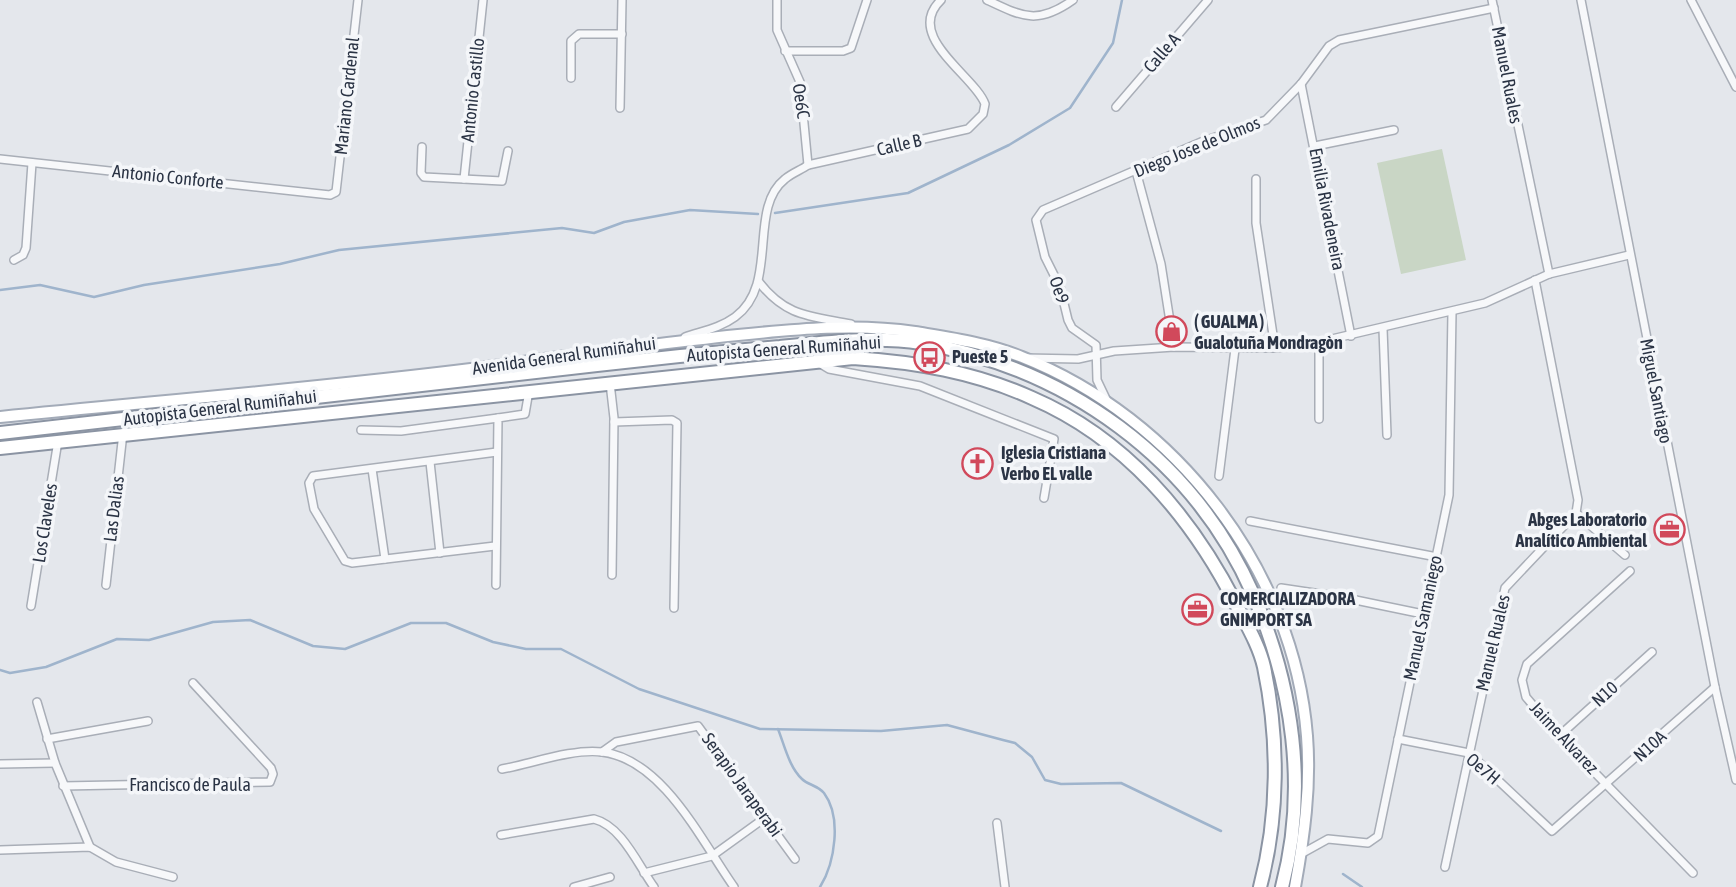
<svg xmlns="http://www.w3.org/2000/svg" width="1736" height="887" viewBox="0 0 1736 887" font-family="'Asap Condensed',sans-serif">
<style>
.green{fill:#c9d6c5}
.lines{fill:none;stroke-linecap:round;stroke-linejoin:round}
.stream{stroke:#9fb4cc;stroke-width:2.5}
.minor-casing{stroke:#a9aeb7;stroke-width:10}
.primary-casing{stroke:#a3abb8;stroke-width:14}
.trunk-casing{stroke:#8b94a3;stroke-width:16}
.minor{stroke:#f7f8fa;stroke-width:7}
.primary{stroke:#fff;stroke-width:10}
.trunk{stroke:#fff;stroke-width:12}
.labels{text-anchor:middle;stroke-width:7;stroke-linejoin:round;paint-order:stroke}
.street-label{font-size:18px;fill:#2b3445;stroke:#f4f6f9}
.poi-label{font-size:18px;font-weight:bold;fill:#2b3445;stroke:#f4f6f9;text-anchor:start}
</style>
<rect width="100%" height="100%" fill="#e4e7ec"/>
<!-- green -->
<polygon class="green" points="1442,149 1466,260 1401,274 1377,163"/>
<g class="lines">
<!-- stream -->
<g class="stream">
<polyline points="775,213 908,193 1009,145 1070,108 1113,43 1122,0"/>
<polyline points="0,290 40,285 94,297 144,285 280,264 339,250 562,228 594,233 624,222 690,210 758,214"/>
<polyline points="0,670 10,673 46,667 117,639 149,640 213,622 250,620 313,646 345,649 411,623 446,623 493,642 526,649 561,649 639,689 760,729 881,731 947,725 1003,740 1015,743 1032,757 1045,780 1061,784 1121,783 1221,831"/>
<path d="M778,729c6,15 11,38 24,50 6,6 15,6 22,14 18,24 11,70 -4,94"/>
<polyline points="1343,874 1362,887"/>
</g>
<defs>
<g id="minor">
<polyline points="777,0 777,30 800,82 808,165"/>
<path d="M987,0c36,17 51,25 86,0"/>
<polyline points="1492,0 1549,274"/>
<polyline points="1581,0 1715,687 1736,780"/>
<polyline points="1691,0 1736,87"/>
<polyline points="785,51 843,51 851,48 867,0"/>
<polyline points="571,78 571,41 579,34 622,34"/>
<polyline points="1301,84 1351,336"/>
<polyline points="1116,107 1208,0"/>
<polyline points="620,108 622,0"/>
<polyline points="1315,146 1394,130"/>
<polyline points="422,147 421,173 424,177 502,181 508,151"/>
<polyline points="0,159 330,195 336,192 358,0"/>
<polyline points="1136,171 1161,264 1174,347"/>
<polyline points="464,179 483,0"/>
<polyline points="1256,179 1256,223 1275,348"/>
<polyline points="14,260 23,255 26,248 32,163"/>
<path d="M759,282c27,35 51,34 92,42"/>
<polyline points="1383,329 1387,435"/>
<path d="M685,337c17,-6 35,-9 50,-20 45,-33 12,-108 50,-138 7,-6 16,-9 23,-14l160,-36 15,-15 2,-10c-10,-28 -82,-68 -44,-104"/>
<polyline points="1319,342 1319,419"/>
<polyline points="1025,358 1078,359 1114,351 1174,347 1275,348 1319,342 1485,303 1549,274 1629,255"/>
<polyline points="819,363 829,369 920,386 1054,439 1044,498"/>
<polyline points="610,383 614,418 612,575"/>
<polyline points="1107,401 1097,380 1096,345 1072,328 1068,320 1060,287 1045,257 1036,220 1043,210 1201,142 1266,120 1301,84 1329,46 1339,40 1494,8"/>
<polyline points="614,422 672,420 677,423 674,608"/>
<polyline points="361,430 401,431 498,418"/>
<polyline points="430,462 440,553"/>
<polyline points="372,469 385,559"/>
<polyline points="1219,476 1235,349"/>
<polyline points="1576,513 1625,555"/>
<polyline points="1250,521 1437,557"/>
<polyline points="495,546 352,563 345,561 314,509 309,483 313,476 497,452"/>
<polyline points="1630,571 1527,664 1522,680 1526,697 1559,736 1693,873"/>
<polyline points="106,585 123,433"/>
<polyline points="496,585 498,418 525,414 529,391"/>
<polyline points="1281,588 1341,597 1423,614"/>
<polyline points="31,606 58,441"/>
<polyline points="37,702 55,763 90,847"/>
<polyline points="1559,736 1652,652"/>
<polyline points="47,739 148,721"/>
<polyline points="1398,739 1469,753 1552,831 1715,687"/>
<polyline points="602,752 616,742 698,726 795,859"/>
<polyline points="0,764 55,763"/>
<path d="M502,769c28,-5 72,-21 100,-17 61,7 100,90 132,135"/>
<polyline points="63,786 270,782 273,774 271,768 193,683"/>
<polyline points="997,823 1005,887"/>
<path d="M501,835l93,-16c28,7 44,46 60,68"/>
<polyline points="0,850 90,847 116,862 173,877"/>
<polyline points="1301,854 1328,839 1368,843 1378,836 1449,495 1452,312"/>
<polyline points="1445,867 1505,588 1576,513 1578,500 1535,280"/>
<polyline points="644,873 712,856 766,817"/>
<polyline points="574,887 610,877"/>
</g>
<path id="primary" d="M0,417c159,-16 320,-29 479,-49 86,-12 173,-24 259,-33 59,-6 119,-12 177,-3 36,6 73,11 107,25 154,61 272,213 285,379 4,51 -3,101 -12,151"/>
<g id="trunk">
<path d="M0,433c199,-23 398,-45 597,-68 61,-7 122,-13 183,-18 45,-5 95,-11 141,-4 146,25 272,115 332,251 40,91 55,196 29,293"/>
<path d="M0,448l853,-90c62,4 122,14 179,40 93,40 159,118 204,206 10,20 23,41 28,63 15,72 15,149 -4,220"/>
</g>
</defs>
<!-- minor casing -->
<use href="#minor" class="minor-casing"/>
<!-- primary casing -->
<use href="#primary" class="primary-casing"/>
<!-- trunk casing -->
<use href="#trunk" class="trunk-casing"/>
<!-- minor -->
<use href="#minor" class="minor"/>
<!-- primary -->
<use href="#primary" class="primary"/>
<!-- trunk -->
<use href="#trunk" class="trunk"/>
</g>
<!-- icons -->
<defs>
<symbol id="shop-ring" viewBox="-11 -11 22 22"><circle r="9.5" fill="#f4f6f9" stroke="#d1495b" stroke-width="1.5"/><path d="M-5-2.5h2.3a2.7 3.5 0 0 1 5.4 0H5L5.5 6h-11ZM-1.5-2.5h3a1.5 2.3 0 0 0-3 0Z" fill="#d1495b"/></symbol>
<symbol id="bus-ring" viewBox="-11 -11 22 22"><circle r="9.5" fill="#f4f6f9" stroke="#d1495b" stroke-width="1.5"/><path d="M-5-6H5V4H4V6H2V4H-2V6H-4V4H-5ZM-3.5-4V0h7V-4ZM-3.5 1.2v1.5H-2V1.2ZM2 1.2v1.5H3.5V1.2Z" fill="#d1495b"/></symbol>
<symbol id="church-ring" viewBox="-11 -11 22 22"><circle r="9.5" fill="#f4f6f9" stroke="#d1495b" stroke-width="1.5"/><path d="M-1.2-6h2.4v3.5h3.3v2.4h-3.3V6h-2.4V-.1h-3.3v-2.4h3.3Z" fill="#d1495b"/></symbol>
<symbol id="office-ring" viewBox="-11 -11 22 22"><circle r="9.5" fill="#f4f6f9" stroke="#d1495b" stroke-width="1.5"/><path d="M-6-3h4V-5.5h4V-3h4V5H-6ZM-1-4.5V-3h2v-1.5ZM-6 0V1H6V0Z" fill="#d1495b"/></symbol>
</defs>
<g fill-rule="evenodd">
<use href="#shop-ring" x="1154" y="314" width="35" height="35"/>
<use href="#bus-ring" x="912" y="340" width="35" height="35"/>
<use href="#church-ring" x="960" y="446" width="35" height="35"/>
<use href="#office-ring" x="1652" y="512" width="35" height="35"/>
<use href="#office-ring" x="1180" y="592" width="35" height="35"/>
</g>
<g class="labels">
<!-- street labels -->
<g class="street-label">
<text transform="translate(1162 53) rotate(-49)" y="6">Calle A</text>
<text transform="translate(1507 75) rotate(79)" y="6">Manuel Ruales</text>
<text transform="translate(473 90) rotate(-84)" y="6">Antonio Castillo</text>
<text transform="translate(347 96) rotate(-84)" y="6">Mariano Cardenal</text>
<text transform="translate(801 101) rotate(82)" y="6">Oe6C</text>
<text transform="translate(899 145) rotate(-13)" y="6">Calle B</text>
<text transform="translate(1197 147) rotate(-22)" y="6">Diego Jose de Olmos</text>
<text transform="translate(168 177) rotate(6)" y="6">Antonio Conforte</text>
<text transform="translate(1327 209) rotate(79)" y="6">Emilia Rivadeneira</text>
<text transform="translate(1059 290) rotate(71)" y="6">Oe9</text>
<text transform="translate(784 349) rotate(-4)" y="6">Autopista General Rumiñahui</text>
<text transform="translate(564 356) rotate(-8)" y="6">Avenida General Rumiñahui</text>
<text transform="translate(1656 391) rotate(79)" y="6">Miguel Santiago</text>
<text transform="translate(220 408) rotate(-7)" y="6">Autopista General Rumiñahui</text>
<text transform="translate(114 509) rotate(-83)" y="6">Las Dalias</text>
<text transform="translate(45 523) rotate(-81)" y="6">Los Claveles</text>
<text transform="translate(1423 618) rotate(-78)" y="6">Manuel Samaniego</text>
<text transform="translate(1493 643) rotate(-77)" y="6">Manuel Ruales</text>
<text transform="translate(1605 694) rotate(-42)" y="6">N10</text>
<text transform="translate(1564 738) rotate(47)" y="6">Jaime Alvarez</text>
<text transform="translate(1650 746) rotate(-42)" y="6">N10A</text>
<text transform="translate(1483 769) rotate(40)" y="6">Oe7H</text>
<text x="190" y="791">Francisco de Paula</text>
<text transform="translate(742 785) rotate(54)" y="6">Serapio Jaraperabi</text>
</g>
<!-- poi labels -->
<g class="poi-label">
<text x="1194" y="328">( GUALMA )<tspan x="1194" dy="21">Gualotuña Mondragòn</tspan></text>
<text x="952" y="363">Pueste 5</text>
<text x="1001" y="459">Iglesia Cristiana<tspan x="1001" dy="21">Verbo EL valle</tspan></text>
<text x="1647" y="526" text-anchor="end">Abges Laboratorio<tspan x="1647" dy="21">Analítico Ambiental</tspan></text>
<text x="1220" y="605">COMERCIALIZADORA<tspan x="1220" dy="21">GNIMPORT SA</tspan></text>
</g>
</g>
</svg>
